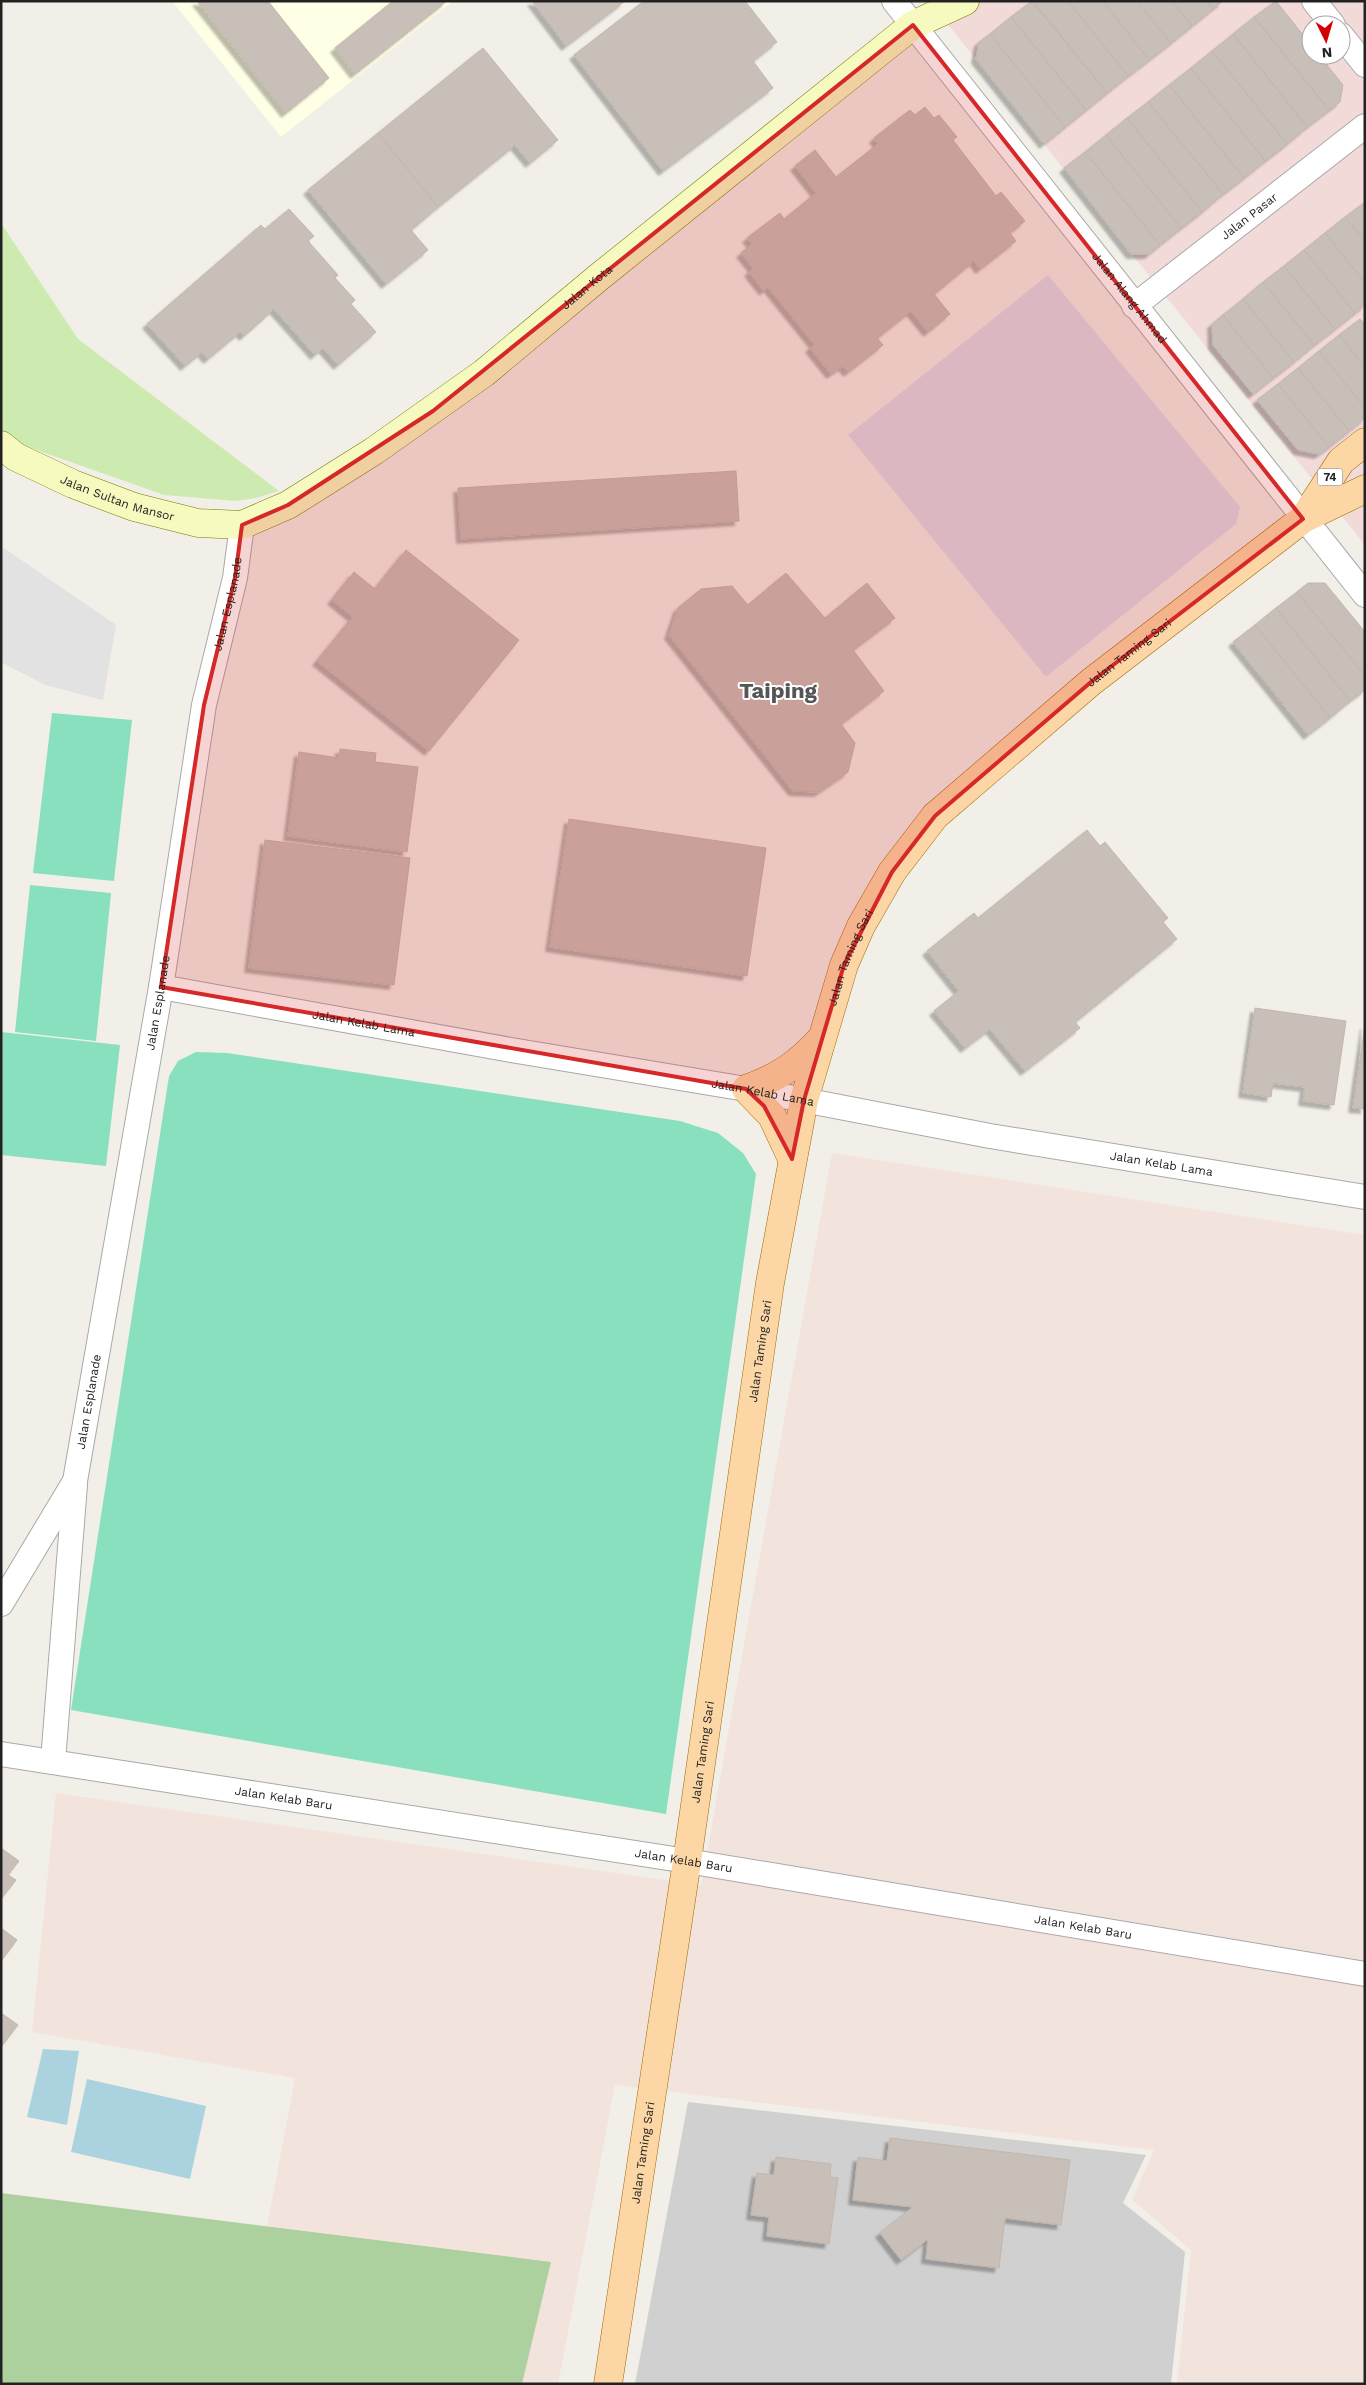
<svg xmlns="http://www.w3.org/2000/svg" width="1366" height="2385" viewBox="0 0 1366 2385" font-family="'Work Sans',sans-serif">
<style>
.commercial{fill:#f2dad9;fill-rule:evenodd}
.education{fill:#ffffe5}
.religious{fill:#d0d0d0}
.military{fill:#f3e3dd}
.grass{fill:#cdebb0}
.forest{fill:#add19e}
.pitch{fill:#88e0be}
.parking{fill:#e2e2e2}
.plaza{fill:#dddde8}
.water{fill:#aad3df}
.building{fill:#c7bfb8;stroke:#c4b6ab;filter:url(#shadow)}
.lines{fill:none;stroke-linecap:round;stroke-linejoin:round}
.street-casing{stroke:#a9a9a9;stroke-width:26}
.secondary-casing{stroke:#707d05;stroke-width:29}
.primary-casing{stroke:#a06b00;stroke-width:29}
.street{stroke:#fff;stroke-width:24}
.secondary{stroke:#f7fabf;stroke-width:28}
.primary{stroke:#fcd6a4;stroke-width:28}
.marked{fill:#d62828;fill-opacity:0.2;stroke:#d62828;stroke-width:4;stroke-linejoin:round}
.labels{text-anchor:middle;stroke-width:4;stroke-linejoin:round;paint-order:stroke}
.shield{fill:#fff;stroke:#646464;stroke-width:1}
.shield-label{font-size:11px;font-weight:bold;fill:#222}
.street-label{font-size:12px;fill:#222;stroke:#fff}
.town-label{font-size:22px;font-weight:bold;fill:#555;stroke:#fff}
</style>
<defs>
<filter id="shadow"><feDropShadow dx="-4.5" dy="4.5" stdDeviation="1" flood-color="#0004"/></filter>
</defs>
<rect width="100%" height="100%" fill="#f2efe9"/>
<!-- commercial -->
<path class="commercial" d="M929,1h436v544zM1311,25h30v30h-30z"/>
<!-- education -->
<polygon class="education" points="172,1 453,1 281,137"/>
<!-- religious -->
<polygon class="religious" points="688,2102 1146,2155 1123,2203 1185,2252 1171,2384 635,2384"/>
<!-- military -->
<polygon class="military" points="832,1153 1365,1235 1365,2384 1177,2384 1191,2250 1132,2200 1154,2150 615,2085 558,2384 1,2384 264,2242 295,2078 32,2032 56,1793 701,1885"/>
<!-- grass -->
<polygon class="grass" points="1,223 78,339 279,491 256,498 236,501 164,495 14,442 1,433"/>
<!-- forest -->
<polygon class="forest" points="1,2193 551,2262 522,2384 1,2384"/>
<!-- pitch -->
<g class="pitch">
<polygon points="52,713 132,720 114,881 33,873"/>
<polygon points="30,885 111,893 96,1041 15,1032"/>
<polygon points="1,1032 120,1045 106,1166 1,1155"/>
<polygon points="196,1052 227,1053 680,1121 718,1133 743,1153 756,1174 666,1814 71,1710 169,1076 178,1061"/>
</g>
<!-- parking -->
<polygon class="parking" points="1,546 116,625 103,700 45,685 1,662"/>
<!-- plaza -->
<polygon class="plaza" points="1048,275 1240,507 1236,524 1046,677 848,435"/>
<!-- water -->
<g class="water">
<polygon points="43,2049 79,2051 67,2125 27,2117"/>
<polygon points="87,2079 206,2106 190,2179 71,2152"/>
</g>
<!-- building -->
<g class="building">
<polygon points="197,1 268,1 329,78 286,113"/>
<polygon points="393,1 447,1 355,74 335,48"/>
<polygon points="532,1 625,1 566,46"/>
<polygon points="644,1 745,1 777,42 753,61 773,88 663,171 574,55"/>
<polygon points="1032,1 1107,93 1086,110 1011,17"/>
<polygon points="1033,1 1068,1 1128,76 1107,93"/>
<polygon points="1068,1 1103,1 1149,60 1128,76"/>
<polygon points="1103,1 1137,1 1171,43 1149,60"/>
<polygon points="1137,1 1172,1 1192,26 1171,43"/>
<polygon points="1172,1 1207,1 1213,9 1192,26"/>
<polygon points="1207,1 1223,1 1213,9"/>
<polygon points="1276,1 1311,45 1311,55 1319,55 1343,85 1340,102 1329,110 1254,17"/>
<polygon points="1011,17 1086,110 1065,127 990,34"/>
<polygon points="1254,17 1329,110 1307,127 1233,34"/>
<polygon points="990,34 1065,127 1044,144 976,59 979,42"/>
<polygon points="1233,34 1307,127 1287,144 1212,51"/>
<polygon points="483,48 558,140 530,163 515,145 438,207 378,133"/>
<polygon points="1212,51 1287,144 1265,161 1191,68"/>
<polygon points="1191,68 1265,161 1244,178 1169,85"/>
<polygon points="1169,85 1244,178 1223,194 1148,102"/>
<polygon points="1148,102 1223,194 1202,212 1127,118"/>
<polygon points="925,107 934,118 939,115 957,137 953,140 996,196 1001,192 1025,221 1010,233 1016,241 980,269 974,261 934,294 950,314 928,332 911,311 877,338 883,345 848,372 843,366 831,374 810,348 814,344 768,287 764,291 749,272 753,268 741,253 752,244 747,238 780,213 784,219 816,193 795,166 815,150 836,177 878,144 874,138 910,110 915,115"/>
<polygon points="1127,118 1202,212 1181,228 1106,135"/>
<polygon points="378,133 438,207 411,230 428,250 386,284 308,190"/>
<polygon points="1106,135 1181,228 1160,245 1085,152"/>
<polygon points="1085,152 1160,245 1149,254 1131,254 1064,168"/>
<polygon points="1365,202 1365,241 1345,217"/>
<polygon points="289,209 314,236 308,241 338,275 335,278 355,300 351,304 376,332 338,365 323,348 315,355 274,309 244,336 240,332 208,359 202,352 185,366 147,324 261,225 265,229"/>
<polygon points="1345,217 1365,241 1365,283 1325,233"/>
<polygon points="1325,233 1365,283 1365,305 1355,313 1304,250"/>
<polygon points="1304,250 1355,313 1335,329 1284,266"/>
<polygon points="1284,266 1335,329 1314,345 1263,282"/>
<polygon points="1263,282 1314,345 1294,362 1243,299"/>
<polygon points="1243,299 1294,362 1273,378 1223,315"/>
<polygon points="1223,315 1273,378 1253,394 1213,345 1212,324"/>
<polygon points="1360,319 1365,324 1365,367 1339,335"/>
<polygon points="1339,335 1365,367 1365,408 1319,351"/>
<polygon points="1319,351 1365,408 1365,418 1349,431 1298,368"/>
<polygon points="1298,368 1349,431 1329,447 1278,384"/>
<polygon points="1278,384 1329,447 1319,454 1298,450 1257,400"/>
<polygon points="736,471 739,521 461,539 458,488"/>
<polygon points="406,550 519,640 429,751 317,661 353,617 332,600 354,572 375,589"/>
<polygon points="786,573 825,618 867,583 895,618 853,650 884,691 841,724 855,743 848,772 819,792 793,791 669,635 678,608 701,589 732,586 748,605"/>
<polygon points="1308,583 1325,583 1365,632 1365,676 1297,592"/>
<polygon points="1297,592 1365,676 1365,690 1350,701 1276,608"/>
<polygon points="1276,608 1350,701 1330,718 1255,625"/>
<polygon points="1255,625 1330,718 1308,735 1233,642"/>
<polygon points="340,749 376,753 375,762 418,767 407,852 288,836 299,752 339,758"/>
<polygon points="569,819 766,848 747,976 550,947"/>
<polygon points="1087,830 1100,846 1105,842 1168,918 1163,922 1177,939 1075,1022 1080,1028 1025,1071 990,1029 965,1048 934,1011 959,991 927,951 974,913 978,918"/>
<polygon points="265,840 410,858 394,985 249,968"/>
<polygon points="1255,1008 1346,1021 1334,1105 1303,1101 1305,1087 1273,1083 1271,1097 1243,1093"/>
<polygon points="1365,1025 1365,1109 1353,1108"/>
<polygon points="1,1848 19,1861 8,1875 16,1880 1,1899"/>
<polygon points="1,1928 17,1940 1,1961"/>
<polygon points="1,2013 18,2025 1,2047"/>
<polygon points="890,2138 1070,2160 1061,2225 1005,2218 999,2268 926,2259 928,2239 901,2260 880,2233 913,2207 853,2200 858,2157 887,2161"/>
<polygon points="776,2157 831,2164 830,2177 838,2178 829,2244 767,2236 769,2217 751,2215 757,2173 774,2175"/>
</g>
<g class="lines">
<defs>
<g id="street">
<path id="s1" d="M894,1l471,594"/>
<polyline points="1314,1 1333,25"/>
<polyline points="1341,35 1365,65"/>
<path id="s2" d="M1134,306l231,-180"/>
<path id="s3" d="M161,987l350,63 235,39 244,47 375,61"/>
<path id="s4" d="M1,1604l74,-123 86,-494 43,-282 31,-127 7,-53"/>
<path id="s5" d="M1,1754l686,107 678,113"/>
<polyline points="53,1761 75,1485"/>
</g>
<g id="secondary">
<path id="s6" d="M1,445l15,12 57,27 61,23 64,16 44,2 46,-20 86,-54 110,-78 115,-96 314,-252 52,-24"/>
</g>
<g id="primary">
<polyline points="1304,518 1341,461 1365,442"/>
<path d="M792,1159l-20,-43 -26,-27c33,-12 51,-24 75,-50"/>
<path id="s7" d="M608,2384l79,-523 83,-578 34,-183 40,-135 17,-39 31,-54 43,-56 156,-134 212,-163 62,-30"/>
</g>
</defs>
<!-- street casing -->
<use href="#street" class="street-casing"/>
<!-- secondary casing -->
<use href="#secondary" class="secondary-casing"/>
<!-- primary casing -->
<use href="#primary" class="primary-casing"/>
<!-- street -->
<use href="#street" class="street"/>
<!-- secondary -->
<use href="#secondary" class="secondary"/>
<!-- primary -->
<use href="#primary" class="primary"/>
</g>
<!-- marked area -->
<path class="marked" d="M913,25l390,494 -212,163 -156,134 -43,56 -48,93 -40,135 -12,59 -28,-53 -18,-17 -585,-102 43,-282 31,-127 7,-53 46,-20 145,-94z"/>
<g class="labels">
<!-- shield labels -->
<rect class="shield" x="1317.5" y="468.5" width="25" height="17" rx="4"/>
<g class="shield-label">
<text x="1330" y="481">74</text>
</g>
<!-- street labels -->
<g class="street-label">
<text dy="4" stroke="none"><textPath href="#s2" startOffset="146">Jalan Pasar</textPath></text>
<text dy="4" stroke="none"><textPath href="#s6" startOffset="678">Jalan Kota</textPath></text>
<text dy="4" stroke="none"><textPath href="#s1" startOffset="379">Jalan Alang Ahmad</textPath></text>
<text dy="4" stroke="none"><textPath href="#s6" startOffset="129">Jalan Sultan Mansor</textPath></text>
<text dy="4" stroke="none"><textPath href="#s4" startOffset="1034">Jalan Esplanade</textPath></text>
<text dy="4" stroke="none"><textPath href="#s7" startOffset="1869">Jalan Taming Sari</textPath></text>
<text dy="4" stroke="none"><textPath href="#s7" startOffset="1449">Jalan Taming Sari</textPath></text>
<text dy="4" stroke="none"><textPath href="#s4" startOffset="629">Jalan Esplanade</textPath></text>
<text dy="4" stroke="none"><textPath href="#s3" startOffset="206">Jalan Kelab Lama</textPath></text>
<text dy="4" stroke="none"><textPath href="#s3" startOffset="611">Jalan Kelab Lama</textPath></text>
<text dy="4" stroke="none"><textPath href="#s3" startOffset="1016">Jalan Kelab Lama</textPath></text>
<text dy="4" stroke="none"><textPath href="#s7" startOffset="1044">Jalan Taming Sari</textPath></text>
<text dy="4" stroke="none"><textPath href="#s4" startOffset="224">Jalan Esplanade</textPath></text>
<text dy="4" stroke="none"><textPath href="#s7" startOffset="639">Jalan Taming Sari</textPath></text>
<text dy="4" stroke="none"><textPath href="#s5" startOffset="286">Jalan Kelab Baru</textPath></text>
<text dy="4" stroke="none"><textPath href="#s5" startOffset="691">Jalan Kelab Baru</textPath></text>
<text dy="4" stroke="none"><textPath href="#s5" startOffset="1096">Jalan Kelab Baru</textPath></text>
<text dy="4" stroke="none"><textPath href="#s7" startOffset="234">Jalan Taming Sari</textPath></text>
</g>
<!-- town labels -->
<g class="town-label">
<text x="778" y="698">Taiping</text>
</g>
</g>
<!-- border -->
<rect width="1366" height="2385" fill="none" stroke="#222222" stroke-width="5"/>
<!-- north arrow -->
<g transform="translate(1326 40) rotate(175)"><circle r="24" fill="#ffffff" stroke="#a7a7a7"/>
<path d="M0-4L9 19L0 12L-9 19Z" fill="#d40000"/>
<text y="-8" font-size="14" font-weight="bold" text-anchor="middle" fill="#222222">N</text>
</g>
</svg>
